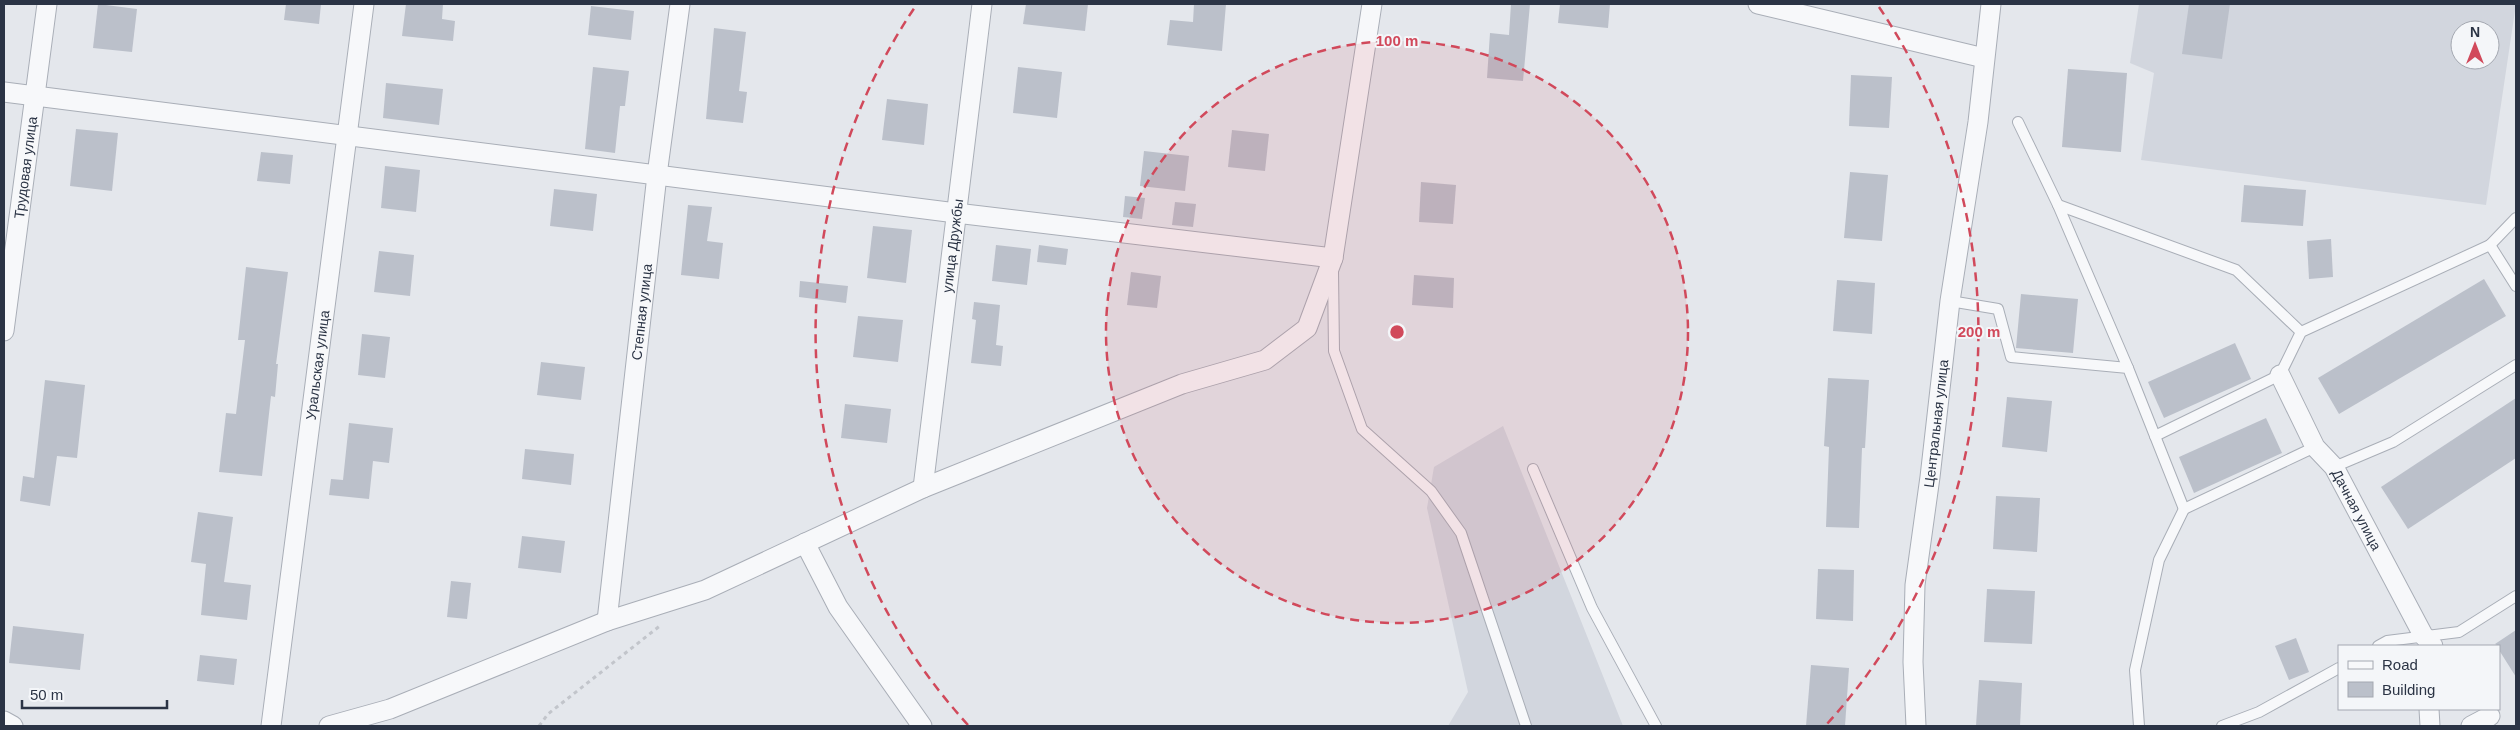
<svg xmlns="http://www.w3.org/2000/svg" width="2520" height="730" viewBox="0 0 2520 730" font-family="Helvetica,sans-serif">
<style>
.built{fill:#d2d6de;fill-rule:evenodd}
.building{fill:#bbc0ca}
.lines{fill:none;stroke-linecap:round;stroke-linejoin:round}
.lane-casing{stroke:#a9aeb7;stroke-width:12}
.street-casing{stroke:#a9aeb7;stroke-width:21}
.path{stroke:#c2c5cb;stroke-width:3;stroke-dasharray:4 4;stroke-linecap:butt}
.lane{stroke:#f7f8fa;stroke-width:10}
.street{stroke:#f7f8fa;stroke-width:19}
.ring{fill:none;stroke:#d1495b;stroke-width:2.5;stroke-dasharray:9 6}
.labels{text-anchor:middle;stroke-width:4;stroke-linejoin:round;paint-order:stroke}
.street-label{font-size:14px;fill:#2b3445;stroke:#f4f6f9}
.centre{fill:#d1495b;stroke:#f4f6f9;stroke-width:2.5}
.ring-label{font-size:15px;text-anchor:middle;font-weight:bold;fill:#d1495b;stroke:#f4f6f9;stroke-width:4;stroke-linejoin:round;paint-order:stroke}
</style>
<rect width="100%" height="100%" fill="#e4e7ec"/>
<!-- built -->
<g class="built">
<path d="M2139,4h377l-30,201 -345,-45 13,-87 -24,-10zM2460,30h30v30h-30z"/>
<polygon points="1503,426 1623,726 1448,726 1468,692 1427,508 1434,467"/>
</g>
<!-- building -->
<g class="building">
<polygon points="98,4 137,9 132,52 93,48"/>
<polygon points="286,4 321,4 319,24 284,20"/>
<polygon points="406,4 443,4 442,19 455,21 453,41 402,36"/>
<polygon points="1026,4 1088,4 1085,31 1023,24"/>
<polygon points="1194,4 1226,4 1222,51 1167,45 1170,20 1193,22"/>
<polygon points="1511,4 1530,4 1523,81 1487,78 1490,33 1509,35"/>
<polygon points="1560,4 1610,4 1608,28 1558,23"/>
<polygon points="2189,4 2230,4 2222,59 2182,54"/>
<polygon points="591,6 634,11 631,40 588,35"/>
<polygon points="714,28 746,32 739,91 747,92 743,123 706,119"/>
<polygon points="593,67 629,71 625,106 620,106 615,153 585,149"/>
<polygon points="1018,67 1062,72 1057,118 1013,113"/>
<polygon points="2068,69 2127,73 2121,152 2062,147"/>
<polygon points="1851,75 1892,77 1889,128 1849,126"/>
<polygon points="386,83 443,89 439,125 383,118"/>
<polygon points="887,99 928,104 924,145 882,140"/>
<polygon points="76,129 118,133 112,191 70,186"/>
<polygon points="1232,130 1269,134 1265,171 1228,167"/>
<polygon points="1144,151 1189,156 1185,191 1140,186"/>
<polygon points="261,152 293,155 290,184 257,181"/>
<polygon points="385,166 420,170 416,212 381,208"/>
<polygon points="1850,172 1888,175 1882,241 1844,238"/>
<polygon points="1421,182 1456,185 1453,224 1419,222"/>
<polygon points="2244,185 2306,190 2303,226 2241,222"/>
<polygon points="554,189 597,194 593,231 550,226"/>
<polygon points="1125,196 1145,198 1142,219 1123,217"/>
<polygon points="1175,202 1196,204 1193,227 1172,225"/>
<polygon points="688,205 712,207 707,241 723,243 719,279 681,275"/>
<polygon points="873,226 912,230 906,283 867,278"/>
<polygon points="2331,239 2333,277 2309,279 2307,241"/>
<polygon points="996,245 1031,249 1027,285 992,281"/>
<polygon points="1039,245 1068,249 1066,265 1037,262"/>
<polygon points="379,251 414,255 410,296 374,292"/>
<polygon points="246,267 288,272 276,364 278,364 275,397 271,396 262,476 219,472 226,413 236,414 245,340 238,340"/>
<polygon points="1131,272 1161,276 1157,308 1127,305"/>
<polygon points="1414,275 1454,278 1453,308 1412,305"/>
<polygon points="2484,279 2506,316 2339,414 2318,378"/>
<polygon points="1837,280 1875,283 1872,334 1833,331"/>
<polygon points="800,281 848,286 846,303 799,297"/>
<polygon points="2021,294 2078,299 2073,353 2016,348"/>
<polygon points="974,302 1000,305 996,345 1003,346 1001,366 971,363 976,320 972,319"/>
<polygon points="858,316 903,320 898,362 853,357"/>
<polygon points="362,334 390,337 385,378 358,375"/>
<polygon points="2235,343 2251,379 2164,418 2148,382"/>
<polygon points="541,362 585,367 581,400 537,395"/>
<polygon points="1828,378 1869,380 1865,448 1862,448 1859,528 1826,527 1829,447 1824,446"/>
<polygon points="45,380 85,385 77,458 57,456 50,506 20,501 23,476 34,478"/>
<polygon points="2007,397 2052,401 2047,452 2002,447"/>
<polygon points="2516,398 2516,458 2408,529 2381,487"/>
<polygon points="845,404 891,409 887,443 841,438"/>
<polygon points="2266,418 2282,453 2194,493 2179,457"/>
<polygon points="349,423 393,428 389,463 373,461 369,499 329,495 331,479 343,480"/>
<polygon points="525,449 574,454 571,485 522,479"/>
<polygon points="1996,496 2040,498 2037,552 1993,549"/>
<polygon points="198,512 233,517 224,582 251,585 247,620 201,615 206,564 191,562"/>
<polygon points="522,536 565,541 561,573 518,568"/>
<polygon points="1818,569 1854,570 1853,621 1816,619"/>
<polygon points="451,581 471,583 467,619 447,617"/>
<polygon points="1987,589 2035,591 2032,644 1984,642"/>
<polygon points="13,626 84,634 80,670 9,663"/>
<polygon points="2516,630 2516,677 2499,650 2499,646 2495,644"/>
<polygon points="2296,638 2309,672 2289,680 2275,646"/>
<polygon points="200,655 237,659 234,685 197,681"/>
<polygon points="1811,665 1849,668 1845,726 1806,726"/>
<polygon points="1979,680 2022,683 2020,726 1976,726"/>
</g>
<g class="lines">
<defs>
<g id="lane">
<polyline points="2018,122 2058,205 2128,368"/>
<polyline points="2058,205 2236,270 2301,332"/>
<polyline points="2490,245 2516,218"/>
<polyline points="1333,271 1334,351 1362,429 1431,491 1461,533 1526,726"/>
<polyline points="1950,301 1998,309 2011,357 2128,368 2184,509 2315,447"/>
<polyline points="2155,436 2280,375 2301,332 2490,245 2516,286"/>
<polyline points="2334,467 2393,442 2516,365"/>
<polyline points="1533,469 1592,608 1656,726"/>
<polyline points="2378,646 2387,641 2459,632 2516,596"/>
<polyline points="2139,726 2135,670 2159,560 2184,509"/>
<polyline points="2222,726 2259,712 2339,668"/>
</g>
<g id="street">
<polyline points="1758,4 1984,58"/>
<polyline points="4,92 956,213 1333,258"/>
<path id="s1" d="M4,331l43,-327"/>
<path id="s2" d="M2280,375l35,72 19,20 89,168 10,11"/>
<path id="s3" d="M923,488l59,-484"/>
<polyline points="805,543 838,607 922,726"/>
<path id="s4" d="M607,621l50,-446 23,-171"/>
<polyline points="2429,709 2430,726"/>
<polyline points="4,721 13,726"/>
<path id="s5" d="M271,726l93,-722"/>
<polyline points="329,726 390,709 607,621 705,590 923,488 1182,384 1265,360 1307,328 1333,258 1372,4"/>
<path id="s6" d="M1916,726l-3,-64 2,-77 15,-108 20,-176 28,-179 13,-118"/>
<polyline points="2471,726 2490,716"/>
</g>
</defs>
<!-- lane casing -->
<use href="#lane" class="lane-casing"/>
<!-- street casing -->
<use href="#street" class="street-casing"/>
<!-- path -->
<polyline class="path" points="539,726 548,714 661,625"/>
<!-- lane -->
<use href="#lane" class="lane"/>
<!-- street -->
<use href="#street" class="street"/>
</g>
<!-- distance rings -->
<circle cx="1397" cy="332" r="291" fill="#d1495b" fill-opacity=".12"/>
<g class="ring">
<circle cx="1397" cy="332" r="291"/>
<path d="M968 725A582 582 0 0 1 915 7M1879 7A582 582 0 0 1 1826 725"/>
</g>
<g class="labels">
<!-- street labels -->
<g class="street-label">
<text dy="5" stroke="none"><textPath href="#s1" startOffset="165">Трудовая улица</textPath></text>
<text dy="5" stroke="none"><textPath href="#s3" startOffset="244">улица Дружбы</textPath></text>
<text dy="5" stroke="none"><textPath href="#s4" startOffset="311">Степная улица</textPath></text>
<text dy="5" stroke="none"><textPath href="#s5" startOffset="364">Уральская улица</textPath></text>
<text dy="5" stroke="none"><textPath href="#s6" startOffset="304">Центральная улица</textPath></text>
<text dy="5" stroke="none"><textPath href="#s2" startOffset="156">Дачная улица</textPath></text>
</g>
</g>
<circle cx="1397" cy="332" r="8" class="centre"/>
<g class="ring-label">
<text x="1397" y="46">100 m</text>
<text x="1979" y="337">200 m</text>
</g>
<!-- border -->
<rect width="2520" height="730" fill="none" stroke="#2b3445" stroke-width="10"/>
<!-- legend -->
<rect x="2338" y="645" width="162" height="65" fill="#f4f6f9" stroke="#a4a8b1"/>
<rect x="2348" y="661" width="25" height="8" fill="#f7f8fa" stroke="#a4a8b1"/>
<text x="2382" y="670" font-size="15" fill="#2b3445">Road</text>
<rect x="2348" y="682" width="25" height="15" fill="#bbc0ca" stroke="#a4a8b1"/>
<text x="2382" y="695" font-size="15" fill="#2b3445">Building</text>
<!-- north arrow -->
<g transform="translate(2475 45)"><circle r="24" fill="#f4f6f9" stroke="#a4a8b1"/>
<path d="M0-4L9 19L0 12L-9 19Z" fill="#d1495b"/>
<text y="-8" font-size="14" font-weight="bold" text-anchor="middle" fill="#2b3445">N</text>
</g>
<!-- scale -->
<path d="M22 700v8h145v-8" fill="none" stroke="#2b3445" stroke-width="2.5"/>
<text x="30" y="700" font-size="15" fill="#2b3445" stroke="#f4f6f9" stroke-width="4" paint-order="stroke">50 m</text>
</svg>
